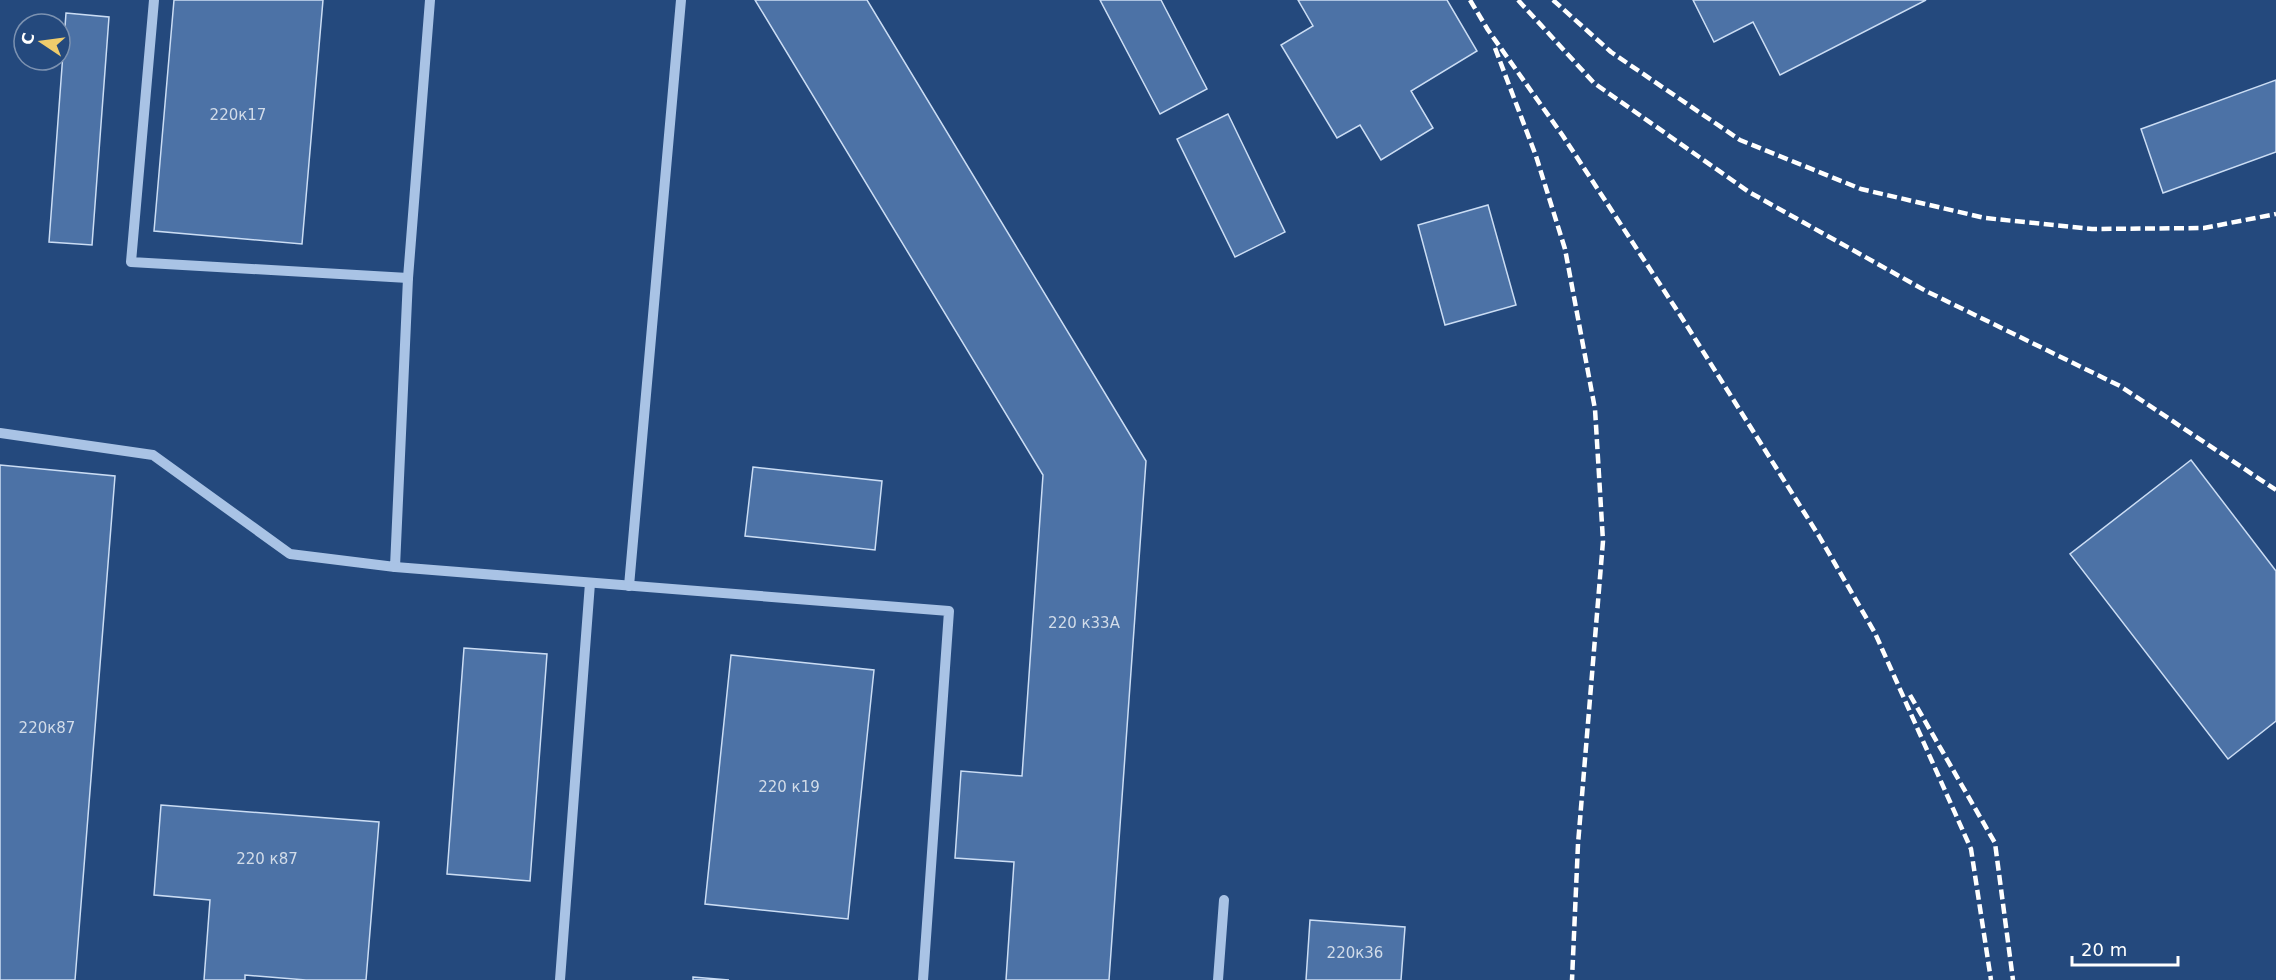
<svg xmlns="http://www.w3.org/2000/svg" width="2276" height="980" viewBox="0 0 2276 980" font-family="'DejaVu Sans',sans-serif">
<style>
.building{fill:#4c72a6;stroke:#cbddf4;stroke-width:1.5}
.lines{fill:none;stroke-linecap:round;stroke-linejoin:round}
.minor{stroke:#a9c3e5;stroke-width:10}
.rail{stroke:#fff;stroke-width:4.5;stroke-dasharray:10 4.5;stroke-linecap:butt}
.labels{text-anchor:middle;stroke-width:5;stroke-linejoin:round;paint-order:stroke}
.number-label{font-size:15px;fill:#d2dce9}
</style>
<rect width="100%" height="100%" fill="#24497d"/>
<!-- building -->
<g class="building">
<polygon points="174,0 323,0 302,244 154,231"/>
<polygon points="755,0 867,0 1146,461 1109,980 1006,980 1014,862 955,858 961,771 1022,776 1043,475"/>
<polygon points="1100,0 1161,0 1207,89 1160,114"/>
<polygon points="1298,0 1447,0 1477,51 1411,91 1433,128 1381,160 1360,125 1337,138 1281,45 1313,26"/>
<polygon points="1693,0 1926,0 1780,75 1753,22 1714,42"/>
<polygon points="66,13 109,17 92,245 49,242"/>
<polygon points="2276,80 2276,152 2163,193 2141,129"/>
<polygon points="1228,114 1285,232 1235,257 1177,139"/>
<polygon points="1488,205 1516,305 1445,325 1418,225"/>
<polygon points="2191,460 2276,571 2276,721 2228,759 2070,554"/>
<polygon points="0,465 115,476 75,980 0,980"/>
<polygon points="753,467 882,481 875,550 745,536"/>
<polygon points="464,648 547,654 530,881 447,874"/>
<polygon points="731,655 874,670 848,919 705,904"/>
<polygon points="161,805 379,822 366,980 306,980 245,975 245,980 204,980 210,900 154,895"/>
<polygon points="1310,920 1405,927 1401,980 1306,980"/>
<polygon points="693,977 729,980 693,980"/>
</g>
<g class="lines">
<!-- minor -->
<g class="minor">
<polyline points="154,0 131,262 408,278"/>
<polyline points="0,433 153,455 290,554 395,567 408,278 430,0"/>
<polyline points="395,567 949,611 923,980"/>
<polyline points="629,586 681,0"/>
<polyline points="560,980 590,583"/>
<polyline points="1218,980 1224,900"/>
</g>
<!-- rail -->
<g class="rail">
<polyline points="1470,0 1488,30 1563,136 1682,318 1819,536 1875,633 1971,849 1991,980"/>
<polyline points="1518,0 1594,83 1749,192 1926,291 2120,386 2276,490"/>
<polyline points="1553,0 1611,52 1740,140 1861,189 1985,218 2092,229 2204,228 2276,214"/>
<polyline points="1495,48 1536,156 1565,249 1595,409 1603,541 1578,844 1572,980"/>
<polyline points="1910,695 1995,843 2013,980"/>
</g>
</g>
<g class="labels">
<!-- number labels -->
<g class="number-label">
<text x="238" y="120">220к17</text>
<text x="1084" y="628">220 к33А</text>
<text x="47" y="733">220к87</text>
<text x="789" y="792">220 к19</text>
<text x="267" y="864">220 к87</text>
<text x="1355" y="958">220к36</text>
</g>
</g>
<!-- north arrow -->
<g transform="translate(42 42) rotate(283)"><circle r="28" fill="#24497d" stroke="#7c92b1" stroke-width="1.5"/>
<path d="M0-4.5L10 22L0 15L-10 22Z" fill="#efcc6c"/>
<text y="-9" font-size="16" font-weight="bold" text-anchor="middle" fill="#ffffff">С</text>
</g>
<!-- scale -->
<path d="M2072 956v9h106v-9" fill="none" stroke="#ffffff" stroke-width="3"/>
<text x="2081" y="956" font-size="18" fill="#ffffff" stroke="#24497d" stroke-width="4.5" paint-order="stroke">20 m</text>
</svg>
